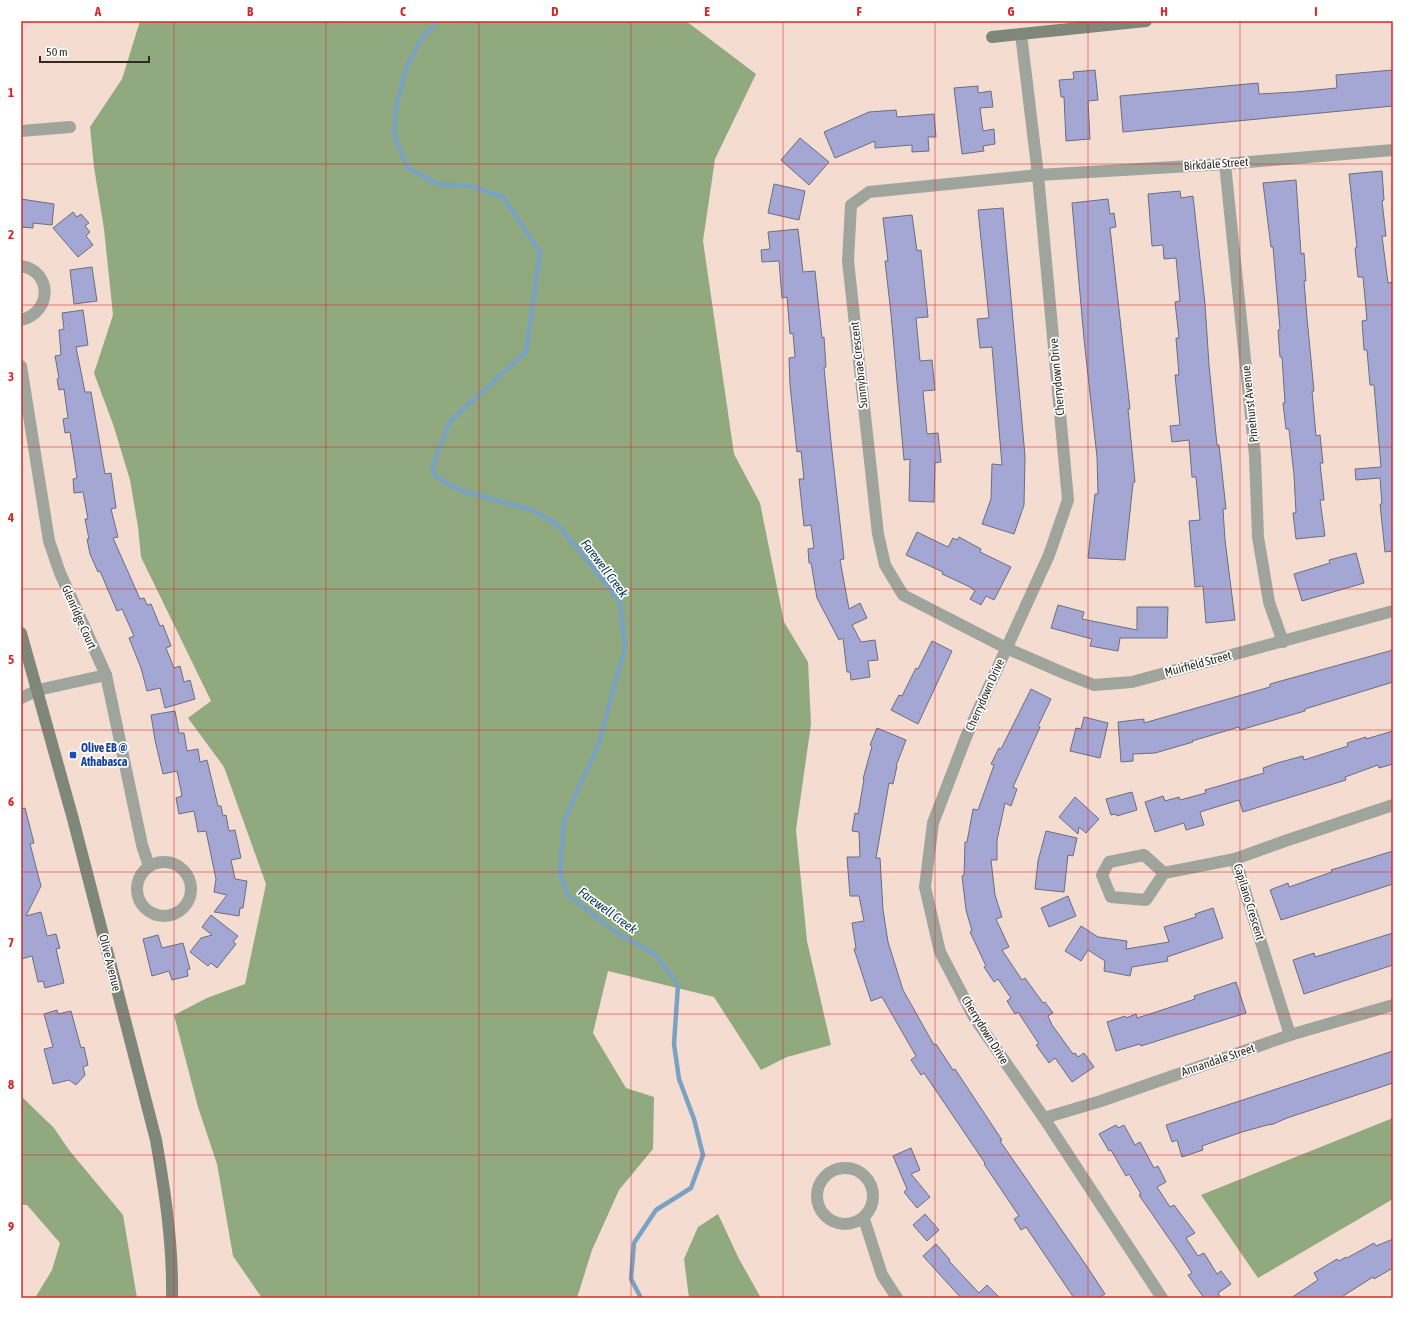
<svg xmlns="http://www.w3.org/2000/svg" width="1414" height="1319" viewBox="0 0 1414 1319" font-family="'Asap Condensed',sans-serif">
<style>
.forest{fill:#90a97f}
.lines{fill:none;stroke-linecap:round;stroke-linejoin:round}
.stream{stroke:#7aa2c3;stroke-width:4.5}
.building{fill:#a4a7d4;stroke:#6b6d81}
.street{stroke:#9fa59c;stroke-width:12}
.secondary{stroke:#7f877a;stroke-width:12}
.grid{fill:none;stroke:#d62828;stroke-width:1;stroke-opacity:0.55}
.transit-dot{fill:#1a4fb4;stroke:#fff;stroke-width:1.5}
.labels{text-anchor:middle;stroke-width:3.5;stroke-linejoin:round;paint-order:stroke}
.street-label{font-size:12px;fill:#312924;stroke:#fff}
.transit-label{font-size:12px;font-weight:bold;fill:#164399;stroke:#fff;text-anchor:start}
.water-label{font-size:13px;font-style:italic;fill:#003454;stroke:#fff}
.neatline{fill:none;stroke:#d62828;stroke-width:1.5}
.grid-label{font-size:13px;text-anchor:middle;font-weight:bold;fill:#d62828}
</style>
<rect width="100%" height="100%" fill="#f4ddd0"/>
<!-- forest -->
<g class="forest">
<polygon points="140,21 686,21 756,74 715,159 703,241 734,454 760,503 784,622 808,662 811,724 796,830 807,941 831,1045 787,1057 761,1070 714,997 608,971 593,1033 626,1088 654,1097 653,1149 619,1190 592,1250 577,1298 262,1298 233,1256 217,1164 198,1107 174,1015 207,998 245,984 266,884 224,767 188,718 211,701 141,557 138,527 130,480 114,427 94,373 113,315 104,229 94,167 90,127 122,79"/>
<polygon points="21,1096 54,1128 69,1150 123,1215 137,1298 35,1298 52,1270 60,1243 27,1205 21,1205"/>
<polygon points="1393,1118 1393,1199 1258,1278 1201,1195"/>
<polygon points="718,1214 739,1259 761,1298 689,1298 684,1259 698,1227"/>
</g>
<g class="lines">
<!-- stream -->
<polyline class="stream" points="438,21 422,38 407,66 396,107 394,134 407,167 437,184 471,186 503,197 540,252 526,352 450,421 433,465 435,476 459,490 532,510 558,525 620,601 625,647 599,743 564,821 560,874 568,895 618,934 655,954 678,985 674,1044 679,1079 694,1119 703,1155 691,1188 656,1210 634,1243 631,1279 641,1298"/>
</g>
<!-- building -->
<g class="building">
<polygon points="1095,70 1098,100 1088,101 1090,139 1066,141 1064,97 1061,97 1059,80 1074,79 1073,72"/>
<polygon points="1393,70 1393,106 1123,132 1120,96 1258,83 1259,94 1295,92 1337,88 1336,75"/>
<polygon points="978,86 978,93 991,91 993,107 980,108 983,131 994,129 995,144 983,146 984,151 962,154 954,88"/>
<polygon points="896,110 897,117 934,114 936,137 928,137 929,151 912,152 912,145 875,148 875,141 835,158 824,132 869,112"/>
<polygon points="800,138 829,162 809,185 781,160"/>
<polygon points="1382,171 1384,200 1382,201 1386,236 1382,236 1388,283 1393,282 1393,551 1385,552 1380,504 1382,504 1380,478 1356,480 1355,469 1381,467 1374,385 1370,385 1367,350 1364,350 1362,321 1367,320 1363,277 1358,277 1355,248 1357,247 1349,174"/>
<polygon points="1296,180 1301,254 1304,253 1306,281 1304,281 1307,318 1314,391 1312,391 1316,436 1320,435 1323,463 1320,463 1324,500 1320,500 1325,536 1296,539 1293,513 1296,513 1294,475 1289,429 1286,429 1283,403 1285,403 1282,357 1280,357 1278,330 1280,329 1273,247 1271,247 1263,183"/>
<polygon points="774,184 805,191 799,220 768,213"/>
<polygon points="1180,191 1181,198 1193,196 1205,304 1209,365 1217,445 1219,445 1226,509 1223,509 1225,540 1235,620 1206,623 1203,586 1195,587 1189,521 1200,520 1196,477 1192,477 1189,440 1172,442 1170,426 1180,425 1175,375 1179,375 1176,338 1179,338 1175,302 1180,301 1176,258 1164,259 1163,245 1152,246 1148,194"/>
<polygon points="21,199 54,204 52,225 33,223 33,228 21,227"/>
<polygon points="1108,199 1110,214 1114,213 1116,227 1110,228 1130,409 1128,409 1135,482 1133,483 1125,560 1088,558 1095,494 1098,494 1097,457 1084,339 1072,203"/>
<polygon points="1003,208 1025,456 1024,505 1014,534 982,524 991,499 992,464 1002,465 992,347 980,348 977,319 989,318 978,210"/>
<polygon points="73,212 77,217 81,214 89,223 85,226 90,232 86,236 93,245 78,257 53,228"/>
<polygon points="912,215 917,251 921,250 928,317 916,318 920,361 932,360 935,390 923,391 927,434 938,433 941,462 935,463 934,502 909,501 910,459 904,460 891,314 885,261 888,261 883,218"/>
<polygon points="798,229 803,272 815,271 822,338 824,337 826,367 824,367 831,442 844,559 840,560 849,609 860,603 867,618 852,625 861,642 875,640 878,660 868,661 870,677 851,680 850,672 847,672 843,638 839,640 817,598 811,563 809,563 808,549 814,548 811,525 804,526 799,479 804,479 801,451 797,452 790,385 789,358 795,357 793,333 790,334 787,297 782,298 779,261 762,262 761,250 770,249 768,232"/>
<polygon points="92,267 97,301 74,304 70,270"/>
<polygon points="83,310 88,345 76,347 85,392 91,392 105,474 111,473 116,508 111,509 118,537 113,538 140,599 144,598 147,605 151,604 160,626 163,625 171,646 166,648 174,668 180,666 184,682 190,680 195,699 165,708 160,688 147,691 141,668 129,638 134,636 122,609 117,611 100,571 98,572 90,554 87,539 89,539 85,519 88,519 83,492 74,493 73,479 77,478 70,432 65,433 63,419 68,418 64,389 59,390 57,379 59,378 55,356 61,355 59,330 64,329 62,313"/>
<polygon points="917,532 948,547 953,538 957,540 959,537 981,549 980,552 1011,567 994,600 986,596 981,605 970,599 975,591 970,587 942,574 943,572 906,555"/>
<polygon points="1356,553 1364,583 1302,601 1294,574 1330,563 1329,560"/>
<polygon points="1058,605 1084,612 1082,619 1137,630 1137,607 1168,607 1167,638 1120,638 1118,651 1090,646 1092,639 1051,628"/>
<polygon points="932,641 952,651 918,724 891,710 899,695 902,696 916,668 918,669"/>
<polygon points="1393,650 1393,682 1305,709 1305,711 1240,730 1239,727 1192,741 1193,742 1155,753 1133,754 1133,761 1121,762 1118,722 1144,719 1144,723 1270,687 1270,684"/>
<polygon points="1031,689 1051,699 1038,726 1040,727 1013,787 1017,789 1011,806 1005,803 997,840 997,860 991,860 995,895 1002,917 996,919 1009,947 1002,950 1022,980 1025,978 1043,1003 1045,1002 1053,1013 1048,1016 1052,1025 1073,1054 1075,1053 1078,1057 1084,1053 1094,1067 1072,1082 1055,1058 1049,1063 1036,1045 1039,1044 1018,1012 1015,1014 1007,1001 1011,998 998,979 994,982 984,967 986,966 970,932 972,931 966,910 962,876 964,875 965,842 967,842 973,809 978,810 994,765 991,764 999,748 1001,749"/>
<polygon points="175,711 179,733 184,733 187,751 198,749 200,762 207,760 218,806 221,806 223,816 226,815 229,831 235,830 241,858 231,860 235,879 247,881 243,908 240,908 239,916 214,912 227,895 214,892 216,879 206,831 198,832 194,811 179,814 176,798 182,796 177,771 163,774 155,740 151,715"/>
<polygon points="1084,717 1108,723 1100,758 1070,751 1076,728 1081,729"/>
<polygon points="877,728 906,740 896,766 897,766 893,784 889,783 876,858 880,858 883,910 888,942 903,990 934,1045 936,1044 953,1070 955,1069 1002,1140 1000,1141 1088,1268 1105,1294 1098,1298 1074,1298 1026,1227 1021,1230 1014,1219 1019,1216 984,1164 985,1163 924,1073 921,1075 911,1060 916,1056 882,997 871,1001 854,949 856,948 852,923 864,921 859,896 850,896 847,857 860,857 859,832 852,831 855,813 858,814 864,779 863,779 872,746 870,745"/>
<polygon points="1393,731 1393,764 1379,768 1378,765 1345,777 1346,780 1243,812 1239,800 1200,812 1204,825 1186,830 1184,823 1155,832 1145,802 1163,796 1165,801 1179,797 1180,800 1206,793 1205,790 1264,773 1263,768 1277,763 1303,756 1304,760 1348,746 1347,743 1366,737 1366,739"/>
<polygon points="1132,792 1137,810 1117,816 1116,814 1111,815 1106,799"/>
<polygon points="1075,797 1099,819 1086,833 1079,827 1078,834 1059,817"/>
<polygon points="25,808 34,843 30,844 41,886 26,916 41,912 47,936 56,934 60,948 56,949 64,983 45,988 43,981 38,982 32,956 21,959 21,809"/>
<polygon points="1046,831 1077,838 1073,856 1068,855 1064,892 1035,889 1038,861"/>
<polygon points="1393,851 1393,884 1281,920 1270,890 1288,883 1289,887 1332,872 1331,870"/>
<polygon points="1068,896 1076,916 1049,927 1041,908"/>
<polygon points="1213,908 1223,938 1167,957 1168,961 1132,967 1130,976 1104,971 1105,961 1088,950 1081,961 1065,951 1081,926 1098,937 1127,941 1126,949 1169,942 1164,927 1196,917 1195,914"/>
<polygon points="211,915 238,936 233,942 236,944 217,968 211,963 208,966 190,952 201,938 212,935 202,927"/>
<polygon points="1393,933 1393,965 1304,994 1293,960 1314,953 1315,957"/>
<polygon points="158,935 162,948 183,943 190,969 187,970 188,976 172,980 169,971 152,976 143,939"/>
<polygon points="1236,982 1246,1013 1141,1046 1140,1044 1116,1051 1107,1022 1125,1016 1126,1018 1136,1014 1137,1018 1153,1013 1195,999 1194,996"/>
<polygon points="57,1010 58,1014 71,1011 81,1048 84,1047 88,1065 83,1067 85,1075 76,1085 69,1080 53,1084 44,1049 53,1047 44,1014"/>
<polygon points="1393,1051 1393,1083 1287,1118 1271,1125 1271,1124 1242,1132 1202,1146 1203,1150 1182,1157 1177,1140 1172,1142 1166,1125"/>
<polygon points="1116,1125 1118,1128 1124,1125 1135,1145 1140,1142 1154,1168 1158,1166 1166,1182 1157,1187 1170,1207 1174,1205 1195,1233 1186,1238 1198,1256 1204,1253 1217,1274 1221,1271 1231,1284 1218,1293 1221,1298 1204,1298 1188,1275 1192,1273 1179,1253 1139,1195 1141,1194 1129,1174 1126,1176 1111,1150 1109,1151 1099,1134"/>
<polygon points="911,1148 920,1170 911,1174 930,1197 917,1208 904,1192 907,1189 893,1156"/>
<polygon points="925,1214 939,1230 927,1241 913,1225"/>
<polygon points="1393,1239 1393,1268 1374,1279 1373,1277 1340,1298 1291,1298 1318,1280 1314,1273 1337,1259 1339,1261 1346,1257 1347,1258 1374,1243 1376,1246"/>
<polygon points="936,1244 950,1260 949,1261 979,1293 987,1285 1000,1298 961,1298 923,1256"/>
</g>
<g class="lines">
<!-- street -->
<g class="street">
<polyline points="1021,34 1038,175 1068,500 1049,555 966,737 933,823 925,887 940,952 974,1017 1044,1118 1162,1298"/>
<polyline points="21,131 70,127"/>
<polyline points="1393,150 1225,164 1038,175 869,192 851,205 848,261 878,534 885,565 903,595 1006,648 1066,674 1094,685 1132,682 1393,611"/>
<polyline points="1225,164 1255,456 1258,537 1269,602 1283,642"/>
<path d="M21,266c32,5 31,47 0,54"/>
<polyline points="21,366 49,541 60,573 106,675 142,845 149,866"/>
<polyline points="21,698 38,690 106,675"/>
<circle cx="164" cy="889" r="27"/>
<polyline points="1164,873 1144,855 1109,862 1102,875 1111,897 1146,900 1164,873 1235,859"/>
<polyline points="1290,1035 1235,859 1285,841 1393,805"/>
<polyline points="1044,1118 1101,1101 1290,1035 1393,1005"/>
<circle cx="845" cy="1196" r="28"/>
<polyline points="864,1219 882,1275 897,1298"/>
</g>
<!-- secondary -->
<g class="secondary">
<polyline points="992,37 1146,21"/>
<path d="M21,633l52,186 83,321c9,52 17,105 16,158"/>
</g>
</g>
<!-- grid -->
<path class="grid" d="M174,21v1277M326,21v1277M479,21v1277M631,21v1277M783,21v1277M935,21v1277M1088,21v1277M1240,21v1277M21,164h1372M21,305h1372M21,447h1372M21,589h1372M21,730h1372M21,872h1372M21,1014h1372M21,1155h1372"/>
<!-- markers -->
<rect class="transit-dot" x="69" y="751" width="8" height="8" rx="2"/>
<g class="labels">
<!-- street labels -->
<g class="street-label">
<text transform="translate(1216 164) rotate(-4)" y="4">Birkdale Street</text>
<text transform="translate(859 365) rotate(-96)" y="4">Sunnybrae Crescent</text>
<text transform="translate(1057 377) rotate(-95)" y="4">Cherrydown Drive</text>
<text transform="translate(1250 404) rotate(-96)" y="4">Pinehurst Avenue</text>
<text transform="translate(79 617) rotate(66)" y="4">Glenridge Court</text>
<text transform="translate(1198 664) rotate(-15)" y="4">Muirfield Street</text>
<text transform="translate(985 695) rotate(-66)" y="4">Cherrydown Drive</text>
<text transform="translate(1249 902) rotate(73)" y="4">Capilano Crescent</text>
<text transform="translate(110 963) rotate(76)" y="4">Olive Avenue</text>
<text transform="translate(985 1030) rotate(58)" y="4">Cherrydown Drive</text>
<text transform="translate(1218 1060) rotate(-19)" y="4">Annandale Street</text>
</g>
<!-- transit labels -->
<g class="transit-label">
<text x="81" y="752">Olive EB @<tspan x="81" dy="14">Athabasca</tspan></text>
</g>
<!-- water labels -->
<g class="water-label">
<text transform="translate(605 568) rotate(53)" y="5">Farewell Creek</text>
<text transform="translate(608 910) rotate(36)" y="5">Farewell Creek</text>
</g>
</g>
<!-- border -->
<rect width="1414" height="1319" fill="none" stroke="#ffffff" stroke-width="44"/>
<!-- scale -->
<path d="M40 56v6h109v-6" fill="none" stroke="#312924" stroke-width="2"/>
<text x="46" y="56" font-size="12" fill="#312924" stroke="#ffffff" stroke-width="3" paint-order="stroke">50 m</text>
<rect x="22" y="22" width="1370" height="1275" class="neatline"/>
<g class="grid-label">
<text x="98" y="16">A</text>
<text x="250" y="16">B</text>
<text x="403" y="16">C</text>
<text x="555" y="16">D</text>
<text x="707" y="16">E</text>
<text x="859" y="16">F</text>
<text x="1011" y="16">G</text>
<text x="1164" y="16">H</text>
<text x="1316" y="16">I</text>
<text x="11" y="97">1</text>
<text x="11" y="239">2</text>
<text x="11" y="381">3</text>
<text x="11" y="522">4</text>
<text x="11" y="664">5</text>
<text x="11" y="806">6</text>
<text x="11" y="947">7</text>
<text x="11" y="1089">8</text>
<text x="11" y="1231">9</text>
</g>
</svg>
